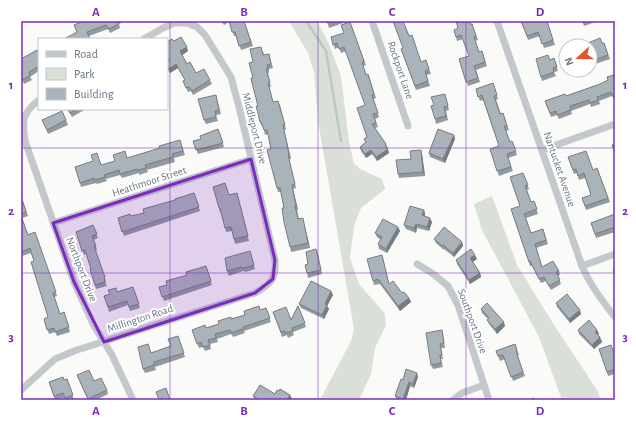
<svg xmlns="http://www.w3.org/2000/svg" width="636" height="421" viewBox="0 0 636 421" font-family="'Alegreya Sans',sans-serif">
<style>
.green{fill:#dadfd7}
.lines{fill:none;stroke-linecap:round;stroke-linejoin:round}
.stream{stroke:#bbc7cb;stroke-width:2.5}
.minor{stroke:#c3c8cc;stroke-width:7}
.wall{fill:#929a9f}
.shaded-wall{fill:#777d82}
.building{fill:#aab3b9;stroke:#777d82}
.marked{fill:#7b2cbf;fill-opacity:0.2;stroke:#7b2cbf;stroke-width:3;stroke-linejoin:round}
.grid{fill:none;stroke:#7b2cbf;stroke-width:1;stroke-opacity:0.55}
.labels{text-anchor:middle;stroke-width:4;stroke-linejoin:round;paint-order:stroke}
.street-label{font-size:11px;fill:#657683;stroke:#fff}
.neatline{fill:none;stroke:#7b2cbf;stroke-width:1.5}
.grid-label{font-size:13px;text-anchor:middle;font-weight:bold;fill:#7b2cbf}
</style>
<rect width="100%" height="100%" fill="#fafaf8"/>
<!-- green -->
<g class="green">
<polygon points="289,21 317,21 328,42 341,76 349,142 354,163 360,169 382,179 385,189 361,208 354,226 350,258 359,284 385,314 386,325 375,348 371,374 359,400 320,400 351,341 354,329 318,121 314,72 308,53"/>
<polygon points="492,196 517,265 556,328 597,390 601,400 562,400 539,337 482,230 474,204"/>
</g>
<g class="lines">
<!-- stream -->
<polyline class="stream" points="306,21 326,51 341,141"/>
<!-- minor -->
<g class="minor">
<polyline points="372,21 408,126"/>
<path d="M497,21l85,245c8,19 20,35 33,51"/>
<path d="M39,100c-17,13 -17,21 -14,41l49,141 20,44 18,29 21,45"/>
<polyline points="542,150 615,124"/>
<polyline points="53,223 251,159"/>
<polyline points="417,264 432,273 448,286 458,305 489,400"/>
<polyline points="582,266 615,254"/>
<path d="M21,390l34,-31 19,-8 181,-58c15,-8 22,-15 20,-33l-36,-153 -8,-30 -26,-42 -8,-8 -10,-4h-13l-11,5 -19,11"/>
<polyline points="453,400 462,393 484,385"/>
</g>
</g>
<!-- wall -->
<g class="wall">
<polygon points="84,21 124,21 119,24 120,28 110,33 108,29 89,36 76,32"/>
<polygon points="221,21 244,21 253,46 241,50 236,36 234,36 229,22 224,25"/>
<polygon points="327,21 346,21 346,22 329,28"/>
<polygon points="521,21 547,21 555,45 544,48 540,36 528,40"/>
<polygon points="582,21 598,21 584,26"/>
<polygon points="350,22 366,65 363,66 366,75 368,74 376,98 373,99 379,117 375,119 378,127 375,128 386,144 388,148 387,148 389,153 377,161 372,154 366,158 361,151 360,147 366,143 364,139 367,137 365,105 346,51 341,53 339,47 335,49 331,37 344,33"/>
<polygon points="472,24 478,40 475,41 479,52 482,51 487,66 476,70 480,82 468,86 459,59 469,56 463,39 457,41 454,30"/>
<polygon points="405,26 409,36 421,62 426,60 431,74 426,75 430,86 416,90 401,49 403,48"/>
<polygon points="174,41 188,51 182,55 187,64 196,73 210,80 212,84 193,95 191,91 188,92 183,81 185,80 178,68 170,73 167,68 167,62 169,61 167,58 167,42"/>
<polygon points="602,43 604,43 610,59 592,65 590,58"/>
<polygon points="263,51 264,55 269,54 273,68 269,69 269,73 268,73 271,87 269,87 273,102 280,105 286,129 284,130 291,159 289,159 296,188 293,189 298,210 297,210 299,219 304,223 310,248 291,252 290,247 284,208 281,192 278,192 277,188 271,149 268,134 265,135 263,126 262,126 260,122 253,78 253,62"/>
<polygon points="39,53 39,71 30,77 32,80 24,84 21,78"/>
<polygon points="554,58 558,71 554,72 556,76 542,81 541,77 550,60"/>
<polygon points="615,79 615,99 614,100 612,96 599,101 600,104 591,107 590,104 571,111 572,114 559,119 557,115 551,117 545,101 566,96 600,84"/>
<polygon points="493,83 498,99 496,100 501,114 503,113 509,130 506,131 510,142 512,141 517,155 508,158 513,171 499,176 490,149 499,146 483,100 480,101 476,89"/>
<polygon points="445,94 449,110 446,111 448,120 436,124 435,119 434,105"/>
<polygon points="216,95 221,114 216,115 218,121 206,124 204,120"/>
<polygon points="67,109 86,109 72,117"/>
<polygon points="42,120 66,120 68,125 48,134"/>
<polygon points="218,129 224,147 198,154 193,141 201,139"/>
<polygon points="454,135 455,139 445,163 430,157 429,153"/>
<polygon points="180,140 185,155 174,158 175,162 147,170 148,172 139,175 139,173 122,178 120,175 106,179 107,181 97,184 96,183 81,187 75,167 102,165 128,158 160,148"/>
<polygon points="422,154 425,176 399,178 398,174 411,159"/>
<polygon points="568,157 593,170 597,168 610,202 586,210 582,198 591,195 585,178 579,180 577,173 574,174"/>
<polygon points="523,173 529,189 527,190 531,202 534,201 538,214 526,218 531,233 543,229 548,244 536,248 542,267 559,271 560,275 558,276 561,284 551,290 546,281 541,283 532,266 530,266 511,209 520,206"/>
<polygon points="194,193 200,211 124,236 118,218 131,216 144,213"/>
<polygon points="237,193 249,241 235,244 232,231 226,232 221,212 220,213 219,208 229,195"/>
<polygon points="21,195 28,216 22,218 28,235 35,232 57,296 54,297 60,314 64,312 70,332 57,336 55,332 49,334 44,319 48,317 34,261 31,253 22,256 21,252"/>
<polygon points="424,210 425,214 425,216 432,222 429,231 417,228 416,233 406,229 404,225"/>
<polygon points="615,214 615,232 596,238 591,223"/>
<polygon points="93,225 98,238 94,240 97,250 95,251 106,281 105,281 107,286 96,289 90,269 91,269 86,254 84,255 76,232"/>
<polygon points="398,227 400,231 387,253 379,249 378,244 381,240 377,237 375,233"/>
<polygon points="434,239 462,242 463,246 454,257 444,249 444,250 436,243"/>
<polygon points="316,249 322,274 308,278 307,273 308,264"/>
<polygon points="251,255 255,269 246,272 243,271 229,276 227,271"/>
<polygon points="383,259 389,284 409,298 411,302 400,311 380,284 374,285 373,281"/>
<polygon points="477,259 473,262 480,273 481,277 470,284 457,264 456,260"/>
<polygon points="206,266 212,285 164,301 159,287 167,285"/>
<polygon points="133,287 140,308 130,311 128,305 109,312 104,296"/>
<polygon points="331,291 333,295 327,306 329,309 324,319 301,308 299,304"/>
<polygon points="556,303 581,314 570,323 557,307"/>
<polygon points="298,306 306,327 293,332 294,335 288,338 287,335 282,337 273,312 291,320"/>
<polygon points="266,308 271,322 244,331 245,333 233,337 231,334 217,339 218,342 210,344 211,349 205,351 203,347 199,348 192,330 206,328"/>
<polygon points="481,309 505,326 497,334 489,324 487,320 488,319 482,313"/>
<polygon points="442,330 443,334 445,348 441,348 443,359 441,359 443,367 433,369 431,365"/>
<polygon points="578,330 597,330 599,334 598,335 600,337 602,342 594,349 579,334"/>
<polygon points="178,336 185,357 155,367 156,370 145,373 143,369 151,353 171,346"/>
<polygon points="515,344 519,355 517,355 525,376 513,381 505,359 500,361 496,351"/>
<polygon points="599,349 615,355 615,374 608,376"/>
<polygon points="417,373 418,377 414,388 410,386 406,400 397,400 395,396 403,380"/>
<polygon points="77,375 94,381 107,390 108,394 96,400 88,400"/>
<polygon points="67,379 74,400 65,400 64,398 55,400 49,382 64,380"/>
<polygon points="275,394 290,395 292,399 292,400 255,400 253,396"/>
</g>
<!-- shaded-wall -->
<g class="shaded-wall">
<polygon points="187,47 188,51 181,56 180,51"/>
<polygon points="176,64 178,68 170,73 169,69"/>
<polygon points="283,125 284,130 291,159 289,154"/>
<polygon points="454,135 455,139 445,163 443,159"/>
<polygon points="388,149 389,153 377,161 376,157"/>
<polygon points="371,150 372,154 366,158 365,154"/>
<polygon points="421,150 422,154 425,176 423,172"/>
<polygon points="292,185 293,189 298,210 296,206"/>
<polygon points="424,210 425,214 424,219 422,215"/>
<polygon points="303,218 304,223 310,248 308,243"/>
<polygon points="430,218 432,222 429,231 427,227"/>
<polygon points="416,224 417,228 416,233 414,228"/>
<polygon points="398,227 400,231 387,253 386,249"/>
<polygon points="462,242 463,246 454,257 453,253"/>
<polygon points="316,249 318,254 322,274 321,270"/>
<polygon points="475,255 477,259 472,262 470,258"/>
<polygon points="480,273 481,277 470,284 469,280"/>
<polygon points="331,291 333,295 327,306 329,309 324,319 322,315 325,304"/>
<polygon points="409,298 411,302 400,311 398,306"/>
<polygon points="580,310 581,314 570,323 569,319"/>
<polygon points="504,322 505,326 497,334 495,329"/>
<polygon points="597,330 599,334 597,336 595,332"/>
<polygon points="600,337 602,342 594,349 592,345"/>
<polygon points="417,373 418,377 414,388 413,384"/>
<polygon points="409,382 410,386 406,400 403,400 403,399"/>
<polygon points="290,395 292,399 292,400 287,400"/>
</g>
<!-- building -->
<g class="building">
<polygon points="84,21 117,21 119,24 109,29 106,25 87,32 90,39 64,39 77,32 74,25"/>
<polygon points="229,21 244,21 251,42 239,46 235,32 232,32"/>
<polygon points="327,21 334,21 327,23"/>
<polygon points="393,21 403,21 409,36 412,35 421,62 426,60 429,69 425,71 428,81 415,86 401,49 403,48"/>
<polygon points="456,21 469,21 470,24 472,24 476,36 474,37 479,52 482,51 485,62 474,66 478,78 466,82 459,59 469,56 461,35 456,37 454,30 458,28"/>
<polygon points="521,21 547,21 553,40 542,44 538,32 527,36"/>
<polygon points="350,22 364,61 362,62 366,75 368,74 374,94 372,95 378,113 373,114 376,123 372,124 386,144 385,145 388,149 376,157 371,150 365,154 360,147 366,142 364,139 367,137 357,108 365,105 344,47 339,49 337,43 333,45 331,37 344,33 341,25"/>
<polygon points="181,37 187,47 180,51 187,64 190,62 196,73 204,69 210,80 192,91 189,87 186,88 183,81 185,80 176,64 169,69 167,66 167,62 169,60 167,57 167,42 172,39 174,41"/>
<polygon points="600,38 602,43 604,43 608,55 591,61 590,58 590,52 591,52 590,46 589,46 588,43"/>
<polygon points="261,47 263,55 269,54 271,64 267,65 268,68 266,69 270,82 268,83 273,102 278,101 285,125 283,125 289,154 288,155 295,184 292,185 296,206 295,206 298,219 303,218 308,243 290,247 284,222 282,208 284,208 280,188 277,188 267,150 271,149 267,130 264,130 261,122 260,122 256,106 258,106 252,83 251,78 253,78 249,63 253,62 250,49"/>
<polygon points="37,50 39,53 39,66 29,72 30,76 22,80 21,77 21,59"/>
<polygon points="548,55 550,60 554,58 557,67 553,68 554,72 541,77 536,59"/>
<polygon points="613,75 614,79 615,79 615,94 612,95 611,92 597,97 598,100 590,103 589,100 570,106 571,110 557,115 556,111 550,113 545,101 565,94 566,96 600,84 608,80 607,77"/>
<polygon points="493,83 497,95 494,96 500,114 503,113 507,126 504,126 510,142 512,141 516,151 507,154 511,167 497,171 490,149 499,146 482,95 478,97 476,89"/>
<polygon points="445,94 448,106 444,107 446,116 435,119 431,106 434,105 431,97"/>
<polygon points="216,95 219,110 215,111 216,117 204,120 198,99"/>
<polygon points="68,109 77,109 70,113"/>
<polygon points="62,111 66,120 47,130 42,120"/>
<polygon points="218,129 223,143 196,150 193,141 201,139 200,136"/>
<polygon points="438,129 454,135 443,159 429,153"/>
<polygon points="180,140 183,151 172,154 173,157 145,165 146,168 138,170 137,169 120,174 119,170 104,175 105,177 95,180 94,178 80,183 75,167 93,161 91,155 97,153 101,165 115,161 113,155 125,151 127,158 160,148 159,146"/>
<polygon points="615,144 615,154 612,145"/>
<polygon points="421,150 423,172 398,174 396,160 411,159 410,151"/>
<polygon points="586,151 593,170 597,168 608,198 585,206 582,198 591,195 584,173 578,176 576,169 573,170 568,157"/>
<polygon points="523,173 528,185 525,186 531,202 534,201 537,209 524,214 531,233 543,229 546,240 535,244 542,267 553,261 559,271 556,272 560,280 549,286 544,277 539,279 530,261 529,262 511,209 520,206 510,177"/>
<polygon points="225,183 229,195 237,193 248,236 234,239 231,227 225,228 220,208 219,208 213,187"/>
<polygon points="194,193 199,207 122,232 118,218 130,214 131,216 144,213 143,209 175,200 175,199"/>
<polygon points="21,196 26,212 21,213"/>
<polygon points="410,206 424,210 422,215 430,218 427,227 416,224 414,228 404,225"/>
<polygon points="615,214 615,227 595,234 591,223"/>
<polygon points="21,216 28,235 35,232 56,292 53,293 60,314 64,312 69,327 55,332 54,328 47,330 44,319 48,317 31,262 34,261 30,248 21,252"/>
<polygon points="383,219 398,227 386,249 378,244 382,237 375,233"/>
<polygon points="93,225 97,234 92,236 96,246 94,246 105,277 104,277 105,282 95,285 90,269 91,269 85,250 82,251 76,232"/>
<polygon points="444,227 462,242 453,253 443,245 442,246 434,239"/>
<polygon points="316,249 321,270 307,273 305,265 308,264 306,252"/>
<polygon points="471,249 475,255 470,258 480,273 469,280 456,260"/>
<polygon points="250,251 254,265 244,268 241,267 227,271 225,258"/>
<polygon points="382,255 389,284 393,281 402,293 404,292 409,298 398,306 378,279 373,281 367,259"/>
<polygon points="206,266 211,281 162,297 159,287 167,285 166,281 187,275 186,272"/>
<polygon points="615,269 615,275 613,270"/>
<polygon points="311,281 331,291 325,304 327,305 322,315 299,304"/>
<polygon points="133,287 139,304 129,307 127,301 108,307 104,296 110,294 108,290 116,288 117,292"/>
<polygon points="567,294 580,310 569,319 556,303"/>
<polygon points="487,303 504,322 495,329 487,320 489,318 481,309"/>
<polygon points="259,306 260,310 266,308 270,318 243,327 243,329 231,333 230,330 215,334 216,338 208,340 210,345 203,347 201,342 197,344 192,330 205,325 206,328 219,324 218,321 231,317 231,319 245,315 244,311"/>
<polygon points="298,306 305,323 292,328 293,331 286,333 285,331 281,332 273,312 286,307 291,320"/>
<polygon points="589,320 597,330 595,332 600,337 592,345 578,330"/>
<polygon points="442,330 444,343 440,344 442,355 440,355 441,363 431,365 426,333"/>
<polygon points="178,336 184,353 154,362 154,365 143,369 138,347 148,344 151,353 171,346 168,339"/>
<polygon points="515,344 517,350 516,351 523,372 511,377 503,355 498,356 496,351"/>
<polygon points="611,345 615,356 615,369 607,372 599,349"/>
<polygon points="406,369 417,373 413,384 409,382 403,399 395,396 401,379 403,380"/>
<polygon points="89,370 94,381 101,378 107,390 88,399 77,375"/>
<polygon points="63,377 64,380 67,379 73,395 65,398 63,393 54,396 49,382"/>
<polygon points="260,385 275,394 277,390 279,391 280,389 290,395 287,400 260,400 253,396"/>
<polygon points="166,388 170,400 159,400 156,392"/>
<polygon points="534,398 535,400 529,400"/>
</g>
<!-- marked area -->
<path class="marked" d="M251,159l24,101 -2,19 -18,14 -151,49 -30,-60 -21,-59z"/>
<!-- grid -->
<path class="grid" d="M170,21v379M318,21v379M466,21v379M21,148h594M21,273h594"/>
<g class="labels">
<!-- street labels -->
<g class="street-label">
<text transform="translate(401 70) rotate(71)" y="4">Rockport Lane</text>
<text transform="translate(255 128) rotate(76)" y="4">Middleport Drive</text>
<text transform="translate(560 169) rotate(71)" y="4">Nantucket Avenue</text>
<text transform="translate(149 181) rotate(-18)" y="4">Heathmoor Street</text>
<text transform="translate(82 269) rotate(69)" y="4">Northport Drive</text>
<text transform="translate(140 318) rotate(-18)" y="4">Millington Road</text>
<text transform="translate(473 321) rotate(70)" y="4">Southport Drive</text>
</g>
</g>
<!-- border -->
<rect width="636" height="421" fill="none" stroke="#ffffff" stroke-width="44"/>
<!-- legend -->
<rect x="38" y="38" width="130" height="72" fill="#ffffff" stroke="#c1c8cd"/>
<rect x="46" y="51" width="20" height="6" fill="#c3c8cc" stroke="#c1c8cd"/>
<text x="74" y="58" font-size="12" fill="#657683">Road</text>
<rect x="46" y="68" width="20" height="12" fill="#dadfd7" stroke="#c1c8cd"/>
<text x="74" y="78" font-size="12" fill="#657683">Park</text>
<rect x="46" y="88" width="20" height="12" fill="#aab3b9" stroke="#c1c8cd"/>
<text x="74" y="98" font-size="12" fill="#657683">Building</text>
<!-- north arrow -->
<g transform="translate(578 58) rotate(249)"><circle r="19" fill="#ffffff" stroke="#c1c8cd"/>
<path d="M0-3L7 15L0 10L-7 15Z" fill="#e4572e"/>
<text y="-6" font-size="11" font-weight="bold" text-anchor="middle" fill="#657683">N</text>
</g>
<rect x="22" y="22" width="592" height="377" class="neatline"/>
<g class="grid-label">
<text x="96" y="16">A</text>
<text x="244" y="16">B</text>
<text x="392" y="16">C</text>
<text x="540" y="16">D</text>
<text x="11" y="89">1</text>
<text x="625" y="89">1</text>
<text x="11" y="215">2</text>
<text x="625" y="215">2</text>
<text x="11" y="341">3</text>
<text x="625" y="341">3</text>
<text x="96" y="415">A</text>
<text x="244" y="415">B</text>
<text x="392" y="415">C</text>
<text x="540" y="415">D</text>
</g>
</svg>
